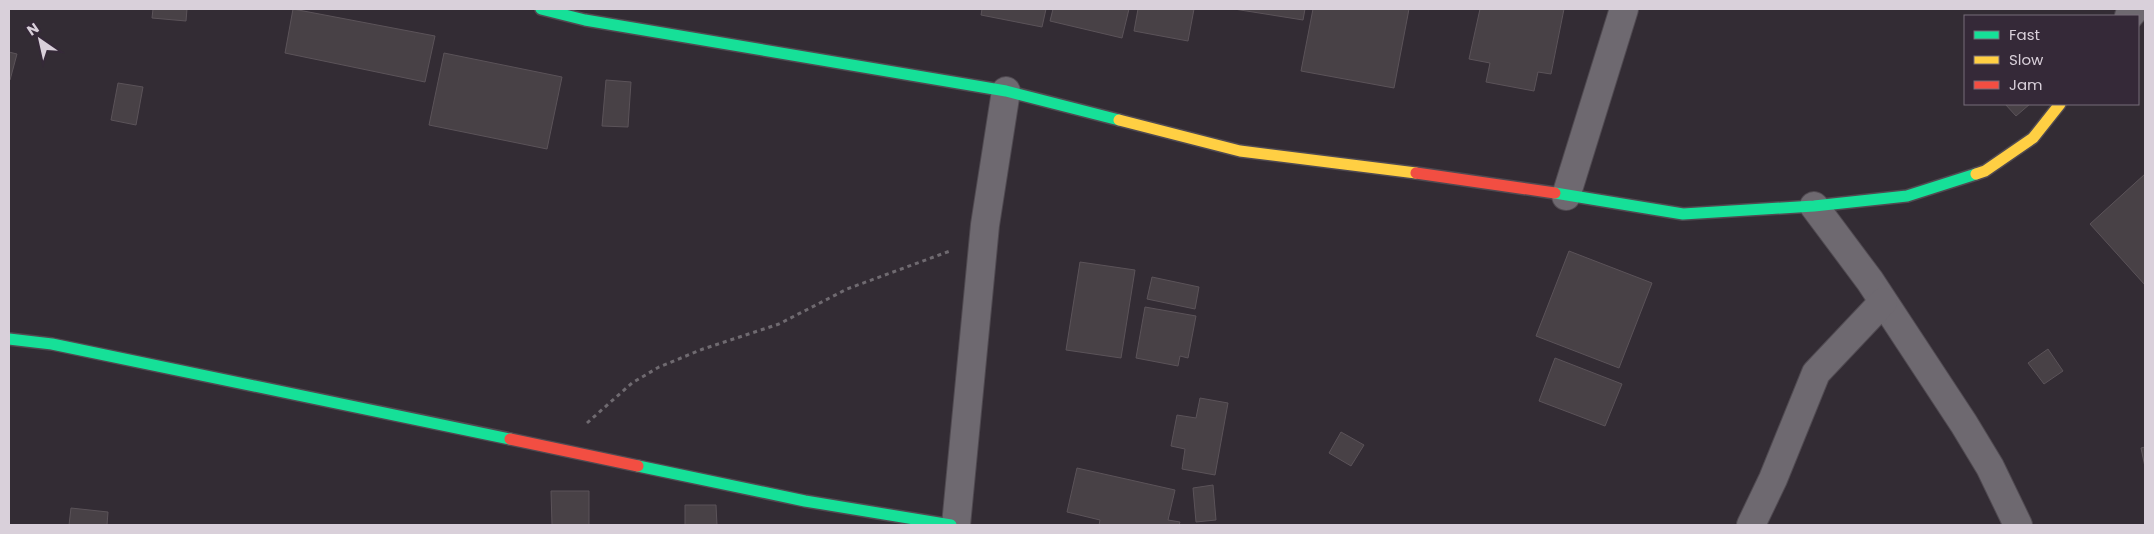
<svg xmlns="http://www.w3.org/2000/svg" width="2154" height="534" viewBox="0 0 2154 534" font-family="Poppins,sans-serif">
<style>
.building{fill:#484146;stroke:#5b5359}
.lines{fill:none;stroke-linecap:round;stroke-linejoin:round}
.street-casing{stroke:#504a51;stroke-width:30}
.fast-casing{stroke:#504a51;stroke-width:14}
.slow-casing{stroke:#504a51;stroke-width:14}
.jam-casing{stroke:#504a51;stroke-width:14}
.path{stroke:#6f6a70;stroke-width:3;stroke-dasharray:4 4;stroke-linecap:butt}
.street{stroke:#6e6970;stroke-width:28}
.fast{stroke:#16e098;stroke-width:11}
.slow{stroke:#ffcf43;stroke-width:11}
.jam{stroke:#f24e42;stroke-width:11}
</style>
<rect width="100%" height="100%" fill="#332c34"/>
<!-- building -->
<g class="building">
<polygon points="153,9 187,9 186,21 152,18"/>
<polygon points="293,9 435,36 425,82 285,53"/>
<polygon points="982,9 1046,9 1042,27 981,15"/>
<polygon points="1053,9 1129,9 1122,38 1050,21"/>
<polygon points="1138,9 1194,9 1188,41 1134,31"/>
<polygon points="1234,9 1305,9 1303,20"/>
<polygon points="1313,9 1409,9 1394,88 1301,71"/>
<polygon points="1480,9 1564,9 1551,74 1538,72 1534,91 1486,82 1490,63 1469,59"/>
<polygon points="9,52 17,54 10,80 9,80"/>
<polygon points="444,53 562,77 547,149 429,125"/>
<polygon points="606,80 631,82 628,127 602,126"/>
<polygon points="118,83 143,87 136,125 111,120"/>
<polygon points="2005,104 2030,104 2016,116"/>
<polygon points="2145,174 2145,285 2090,224"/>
<polygon points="1569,251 1652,283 1619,368 1536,336"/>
<polygon points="1080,262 1135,270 1121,358 1066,350"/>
<polygon points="1152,277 1199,287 1195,309 1147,299"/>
<polygon points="1145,307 1196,316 1188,358 1180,356 1178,366 1136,358"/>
<polygon points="2048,349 2063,371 2044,384 2028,363"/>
<polygon points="1555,358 1622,384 1605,426 1539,401"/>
<polygon points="1200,398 1228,403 1215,475 1182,469 1185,449 1171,446 1177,415 1196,418"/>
<polygon points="1341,432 1364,445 1351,466 1329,453"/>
<polygon points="2145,447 2145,467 2141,448"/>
<polygon points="1077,468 1175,490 1168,520 1180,522 1179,525 1099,525 1100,520 1067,512"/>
<polygon points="1213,485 1216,520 1196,522 1193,488"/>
<polygon points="551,491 589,491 589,525 552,525"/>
<polygon points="685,505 716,505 717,525 685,525"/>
<polygon points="71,508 108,512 107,525 69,525"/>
</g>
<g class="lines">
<defs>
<g id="street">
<polyline points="2129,16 2135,9"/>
<polyline points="1566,196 1624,9"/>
<polyline points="1814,206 1870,281 1964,424 1990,467 2018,525"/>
<polyline points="956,525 985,225 1006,91"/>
<polyline points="1751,525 1773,479 1816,373 1883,302"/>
</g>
<g id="fast">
<polyline points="541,9 585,20 1006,91 1119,120"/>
<polyline points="1555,193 1683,214 1814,206 1907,196 1976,174"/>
<polyline points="9,339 52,344 510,439"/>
<polyline points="638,466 805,501 951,525"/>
</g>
<g id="slow">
<polyline points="1119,120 1240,151 1416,173"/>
<polyline points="1976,174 1985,171 2033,138 2060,104"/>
</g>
<g id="jam">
<polyline points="1416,173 1555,193"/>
<polyline points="510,439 638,466"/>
</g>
</defs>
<!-- street casing -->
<use href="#street" class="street-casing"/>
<!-- fast casing -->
<use href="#fast" class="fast-casing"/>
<!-- slow casing -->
<use href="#slow" class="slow-casing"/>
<!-- jam casing -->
<use href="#jam" class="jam-casing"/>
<!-- path -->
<polyline class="path" points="587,423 632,383 659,367 703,349 779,324 847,289 950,251"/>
<!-- street -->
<use href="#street" class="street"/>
<!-- fast -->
<use href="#fast" class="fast"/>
<!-- slow -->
<use href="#slow" class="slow"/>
<!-- jam -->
<use href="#jam" class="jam"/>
</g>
<!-- border -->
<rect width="2154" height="534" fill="none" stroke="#d9d0da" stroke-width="20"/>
<!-- legend -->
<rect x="1964" y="15" width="175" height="90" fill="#352938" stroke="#776c79"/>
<rect x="1974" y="31" width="25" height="8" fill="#16e098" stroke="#776c79"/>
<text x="2009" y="40" font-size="15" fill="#d9d0da">Fast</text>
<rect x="1974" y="56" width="25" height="8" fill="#ffcf43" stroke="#776c79"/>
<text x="2009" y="65" font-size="15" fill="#d9d0da">Slow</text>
<rect x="1974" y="81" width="25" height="8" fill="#f24e42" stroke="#776c79"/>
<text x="2009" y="90" font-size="15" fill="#d9d0da">Jam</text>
<!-- north arrow -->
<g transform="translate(40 40) rotate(326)" stroke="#352938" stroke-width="4" paint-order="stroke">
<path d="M0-4L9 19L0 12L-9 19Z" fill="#d9d0da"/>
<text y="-8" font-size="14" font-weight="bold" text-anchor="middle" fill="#d9d0da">N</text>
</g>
</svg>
